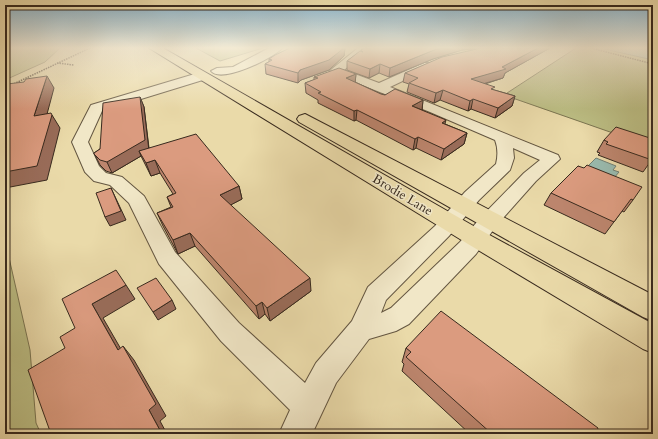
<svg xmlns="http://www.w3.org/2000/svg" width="658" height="439" viewBox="0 0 658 439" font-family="Cardo,serif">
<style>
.green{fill:#bcbe84;stroke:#7a7451}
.water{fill:#99baae;stroke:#728074}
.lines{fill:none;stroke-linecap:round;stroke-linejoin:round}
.minor-casing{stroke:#645641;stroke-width:2}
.major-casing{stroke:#382a1e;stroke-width:2}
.path{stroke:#382a1e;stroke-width:1.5;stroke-dasharray:1.5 1;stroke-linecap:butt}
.minor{fill:#f1e7c7;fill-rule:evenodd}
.major{fill:#eadaa9;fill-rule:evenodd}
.wall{fill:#bc856d;stroke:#382a1e}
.shaded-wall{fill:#996c59;stroke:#382a1e}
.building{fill:#db9b7f;stroke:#382a1e}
.labels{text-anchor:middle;stroke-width:3;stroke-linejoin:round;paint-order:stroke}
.street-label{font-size:13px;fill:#382a1e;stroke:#f1e7c7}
</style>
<rect width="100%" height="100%" fill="#eadaa9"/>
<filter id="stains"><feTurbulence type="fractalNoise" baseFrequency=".005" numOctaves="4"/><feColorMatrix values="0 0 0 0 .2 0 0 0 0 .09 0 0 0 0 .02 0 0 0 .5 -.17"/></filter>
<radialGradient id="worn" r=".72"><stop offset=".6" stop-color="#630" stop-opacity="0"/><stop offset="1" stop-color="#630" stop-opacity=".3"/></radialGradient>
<!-- green -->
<g class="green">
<polygon points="5,48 60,48 45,62 5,80"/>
<polygon points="196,48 263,48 220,61"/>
<polygon points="576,48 653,48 653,147 504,95"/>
<polygon points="5,240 30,350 36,423 41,434 5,434"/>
</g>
<!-- water -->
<g class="water">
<polygon points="600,48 653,48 653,60"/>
<polygon points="596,158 616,166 613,170 619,172 614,178 583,171"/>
</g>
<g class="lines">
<defs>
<g id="minor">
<path d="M269,48h13c-8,10 -61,36 -71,23l6,-3 16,-1z"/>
<path d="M358,48h13l-27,22 35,13 45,-20h8l2,2 -2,2 -42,20 168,68 2,4 -24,22 -40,45 -20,28 -67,70 -13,7 -27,8 -33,44 -24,51h-33l11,-24 -69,-69 -62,-77 -30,-61 -19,-18 -16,-4 -9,-9 -13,-30 19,-37 107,-32h8l2,3 -2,3 -104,32 -14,31 11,24 7,7 16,4 22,19 31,56 64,71 66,60 11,-20 36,-42 16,-34 67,-61 30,-34 31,-28c2,-8 2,-16 -1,-24l-65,-28 -98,-39 -2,-2 2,-2zM513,148l27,12 -16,13 -42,43 -22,26 -69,66 -10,5 5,-13 63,-64 30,-36 31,-30 4,-12z"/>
</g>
<g id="major">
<polygon points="149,48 163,48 484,232 653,324 653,353 643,349 468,244"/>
<polygon points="305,114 653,295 653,321 643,317 299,122 297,119 299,116"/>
</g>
</defs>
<!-- minor casing -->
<use href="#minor" class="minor-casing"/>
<!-- major casing -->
<use href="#major" class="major-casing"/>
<!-- path -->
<g class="path">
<polyline points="591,48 653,64"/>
<polyline points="57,63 74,65"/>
<polyline points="5,88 90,48"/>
</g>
<!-- minor -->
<use href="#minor" class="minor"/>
<!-- major -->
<use href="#major" class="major"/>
</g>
<!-- wall -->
<g class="wall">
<polygon points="290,48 345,48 344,56 329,70 301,80 298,83 266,74 265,64 269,62 269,59"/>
<polygon points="364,48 550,48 505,73 503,78 485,84 494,90 515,96 512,106 495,118 471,109 468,111 440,100 434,103 407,92 409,84 403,82 405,73 480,48 462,50 433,59 389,77 379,73 369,78 347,70 347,61 361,51 361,50"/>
<polygon points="356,74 355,82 381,94 423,100 422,110 445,124 467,133 464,144 441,160 416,148 413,150 356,120 354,121 318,103 318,100 306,93 305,83 314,80 314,77"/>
<polygon points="140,97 144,107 149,148 239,186 242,199 230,205 311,291 270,321 265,314 259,319 195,246 178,254 163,226 157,213 171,207 167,197 173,194 160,173 151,176 141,156 112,173 106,171 100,165 94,153 100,149"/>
<polygon points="604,140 653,158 643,172 598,155 600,153 597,152"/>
<polygon points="578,166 633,200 624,212 622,211 605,234 544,205 551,193"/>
<polygon points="406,348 596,434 470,434 402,371 404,364 402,362"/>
</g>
<!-- shaded-wall -->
<g class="shaded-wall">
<polygon points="344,48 345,48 344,56 329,70 301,80 298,83 298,73 300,70"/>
<polygon points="442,48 483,48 462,50 433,59 389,77 390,68 434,50"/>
<polygon points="538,48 550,48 505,73 503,78 469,88 471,79 502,67"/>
<polygon points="380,64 379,73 369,78 370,69"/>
<polygon points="356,74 355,84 346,78"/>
<polygon points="47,76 54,88 43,129 34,116"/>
<polygon points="443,90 440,100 434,103 436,93"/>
<polygon points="515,96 512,106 495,118 498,108"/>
<polygon points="140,97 144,107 149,151 139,151 141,156 112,173 107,162"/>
<polygon points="473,99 471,109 468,111 470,101"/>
<polygon points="423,100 422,110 412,106"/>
<polygon points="357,110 356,120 354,121 354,111"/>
<polygon points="52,115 60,128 47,180 5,188 5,172"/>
<polygon points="446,120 443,131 442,123"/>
<polygon points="467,133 464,144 441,160 444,149"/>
<polygon points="418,137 416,148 413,150 415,139"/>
<polygon points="155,160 160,173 151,176 146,163"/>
<polygon points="239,186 242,199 223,209 220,195"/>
<polygon points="111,188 126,220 110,226 105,217"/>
<polygon points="190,233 195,246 178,254 173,240"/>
<polygon points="310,278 311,291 270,321 267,308"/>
<polygon points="126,285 135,299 103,318 129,363 118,350 92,304"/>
<polygon points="172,300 176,309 158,320 153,312"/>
<polygon points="262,302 265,314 259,319 256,306"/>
<polygon points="123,346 134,360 166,416 160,421 167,434 162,434 149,410"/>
</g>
<!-- building -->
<g class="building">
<polygon points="290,48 344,48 329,60 300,70 298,73 265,64 272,60 269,59 275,55"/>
<polygon points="364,48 442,48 434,50 390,68 380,64 370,69 347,61 360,51 363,52 361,50"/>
<polygon points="481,48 538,48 502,67 506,69 471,79 495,87 491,89 515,96 498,108 473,99 470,101 443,90 436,93 409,83 418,78 405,73 442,57"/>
<polygon points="339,68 356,74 346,78 381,94 385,95 395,89 423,100 412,106 446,120 442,123 467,133 444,149 418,137 415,139 357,110 354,111 318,93 321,92 305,83 318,78 314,77"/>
<polygon points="47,76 34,116 51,113 52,115 37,166 5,172 5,89 7,84 24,82 26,79"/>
<polygon points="140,97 145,140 107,162 100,160 94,154 94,153 100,149 103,103"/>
<polygon points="616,127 653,139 653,158 652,160 606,144 608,142 604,140"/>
<polygon points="196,134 239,186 220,195 310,278 267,308 262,302 256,306 190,233 173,240 157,213 173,207 167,197 176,193 155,160 146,163 139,151"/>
<polygon points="587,165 642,187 633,200 631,199 614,222 551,193 578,166 584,168"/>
<polygon points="111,188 121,211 105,217 96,193"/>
<polygon points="116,270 126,285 92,304 118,350 123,346 156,404 149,410 162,434 51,434 28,370 65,348 60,337 75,328 62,299"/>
<polygon points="156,278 172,300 153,312 137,288"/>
<polygon points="441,311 598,428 596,434 492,434 406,357 411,352 406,348"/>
</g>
<!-- sky -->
<linearGradient id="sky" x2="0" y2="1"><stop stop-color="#88b6d1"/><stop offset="0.44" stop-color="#f6eed8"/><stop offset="1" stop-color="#f6eed8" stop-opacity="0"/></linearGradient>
<rect width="658" height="109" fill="url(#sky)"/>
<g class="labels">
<!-- street labels -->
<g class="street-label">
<text transform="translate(403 194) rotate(31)" y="5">Brodie Lane</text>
</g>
</g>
<!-- margin -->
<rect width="658" height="439" fill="none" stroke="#eadaa9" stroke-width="20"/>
<rect x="6" y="6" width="646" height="427" fill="none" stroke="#382a1e" stroke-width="2"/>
<rect x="10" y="10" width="638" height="419" fill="none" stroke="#382a1e"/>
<rect width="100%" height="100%" filter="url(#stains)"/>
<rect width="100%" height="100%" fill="url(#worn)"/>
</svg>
